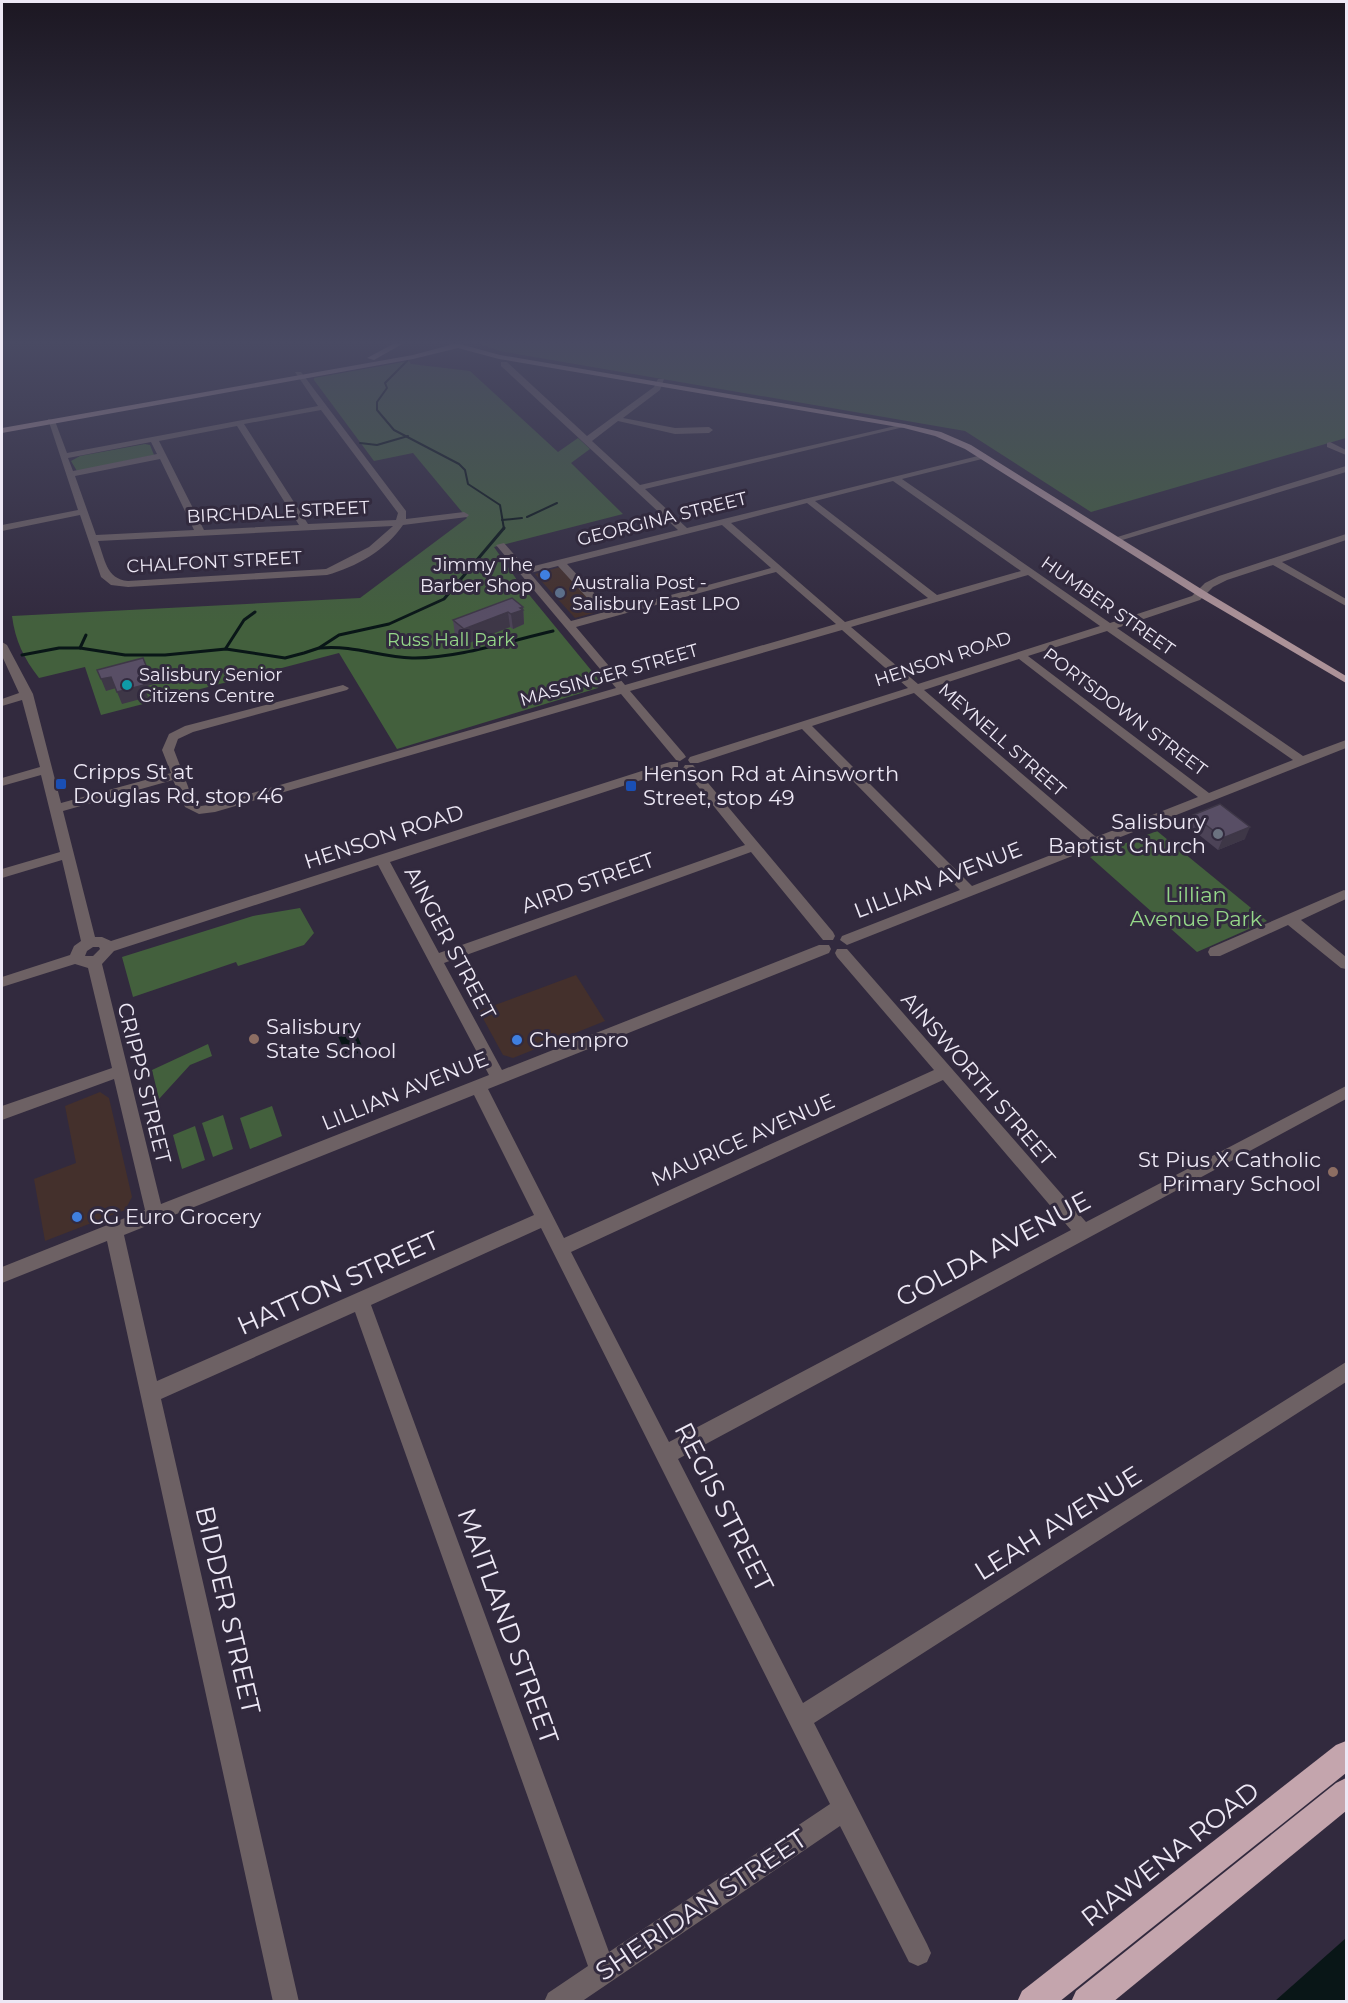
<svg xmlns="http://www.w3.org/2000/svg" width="1348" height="2003" viewBox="0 0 1348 2003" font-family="Montserrat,sans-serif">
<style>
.commercial{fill:#44302c}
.green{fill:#43603d}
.water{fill:#091617}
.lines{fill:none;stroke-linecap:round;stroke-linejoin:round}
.stream-far1{stroke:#091617;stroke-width:2}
.stream{stroke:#091617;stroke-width:3}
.minor{fill:#6d6164;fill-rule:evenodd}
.major{fill:#ac9298;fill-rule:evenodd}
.highway{fill:#c4a5ad;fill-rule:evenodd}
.wall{fill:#4c4357}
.shaded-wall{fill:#3e3747}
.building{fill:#584e65;stroke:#3e3747;stroke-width:1.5}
.shop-dot{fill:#3f7fe0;stroke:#322a3e;stroke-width:2}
.service-dot{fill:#5c6f8a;stroke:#322a3e;stroke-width:2}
.culture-dot{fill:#0f9aa8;stroke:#322a3e;stroke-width:2}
.transit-dot{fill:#1a4fb4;stroke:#322a3e;stroke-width:2}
.worship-dot{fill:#6b7280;stroke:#322a3e;stroke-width:2}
.education-dot{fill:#8d6e63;stroke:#322a3e;stroke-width:2}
.labels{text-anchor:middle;stroke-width:6;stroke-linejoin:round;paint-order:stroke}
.far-street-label{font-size:18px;fill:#ede8f5;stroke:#322a3e}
.far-poi-label{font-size:18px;fill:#ede8f5;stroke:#322a3e;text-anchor:start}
.far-park-label{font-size:18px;fill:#95d789;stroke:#322a3e}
.poi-label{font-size:21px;fill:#ede8f5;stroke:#322a3e;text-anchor:start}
.street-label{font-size:21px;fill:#ede8f5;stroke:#322a3e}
.park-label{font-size:21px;fill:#95d789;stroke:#322a3e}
.near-street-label{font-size:26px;fill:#ede8f5;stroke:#322a3e}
</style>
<rect width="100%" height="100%" fill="#322a3e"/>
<!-- commercial -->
<g class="commercial">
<polygon points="560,567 601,611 575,618 535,574"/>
<polygon points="576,975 605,1021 513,1058 503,1055 479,1011"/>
<polygon points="100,1092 109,1098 132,1197 125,1210 45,1241 34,1179 76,1163 65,1106"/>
</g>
<!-- green -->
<g class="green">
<polygon points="478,343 1346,343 1346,438 1091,512 965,431 500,351"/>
<path d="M409,361l2,3 59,7 88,81 20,-14 12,11 -19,14 52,51 -129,33 23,33 83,101 -2,7 -201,61 -58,-96 -238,62 -16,-48 -46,11c-15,-19 -24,-38 -27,-62l348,-18 107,-80 -54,-65 -39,8 -60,-81v-2z"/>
<polygon points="145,444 150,445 154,455 77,471 71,461 80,456"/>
<polygon points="1157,831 1267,921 1197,952 1090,857"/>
<polygon points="300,908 314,933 304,945 238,966 236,962 133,997 122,957 253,916"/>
<polygon points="208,1044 212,1056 190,1065 159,1099 152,1070"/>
<polygon points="272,1106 282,1136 250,1149 240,1118"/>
<polygon points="223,1115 233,1149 213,1157 202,1123"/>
<polygon points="195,1126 205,1160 182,1169 173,1135"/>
</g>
<!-- water -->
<g class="water">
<polygon points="351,1021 364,1051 347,1057 334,1027"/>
<polygon points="1346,1938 1346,2001 1275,2001"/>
</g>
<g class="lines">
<!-- stream-far1 -->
<g class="stream-far1">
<polyline points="407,361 385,383 387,388 377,402 377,410 394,430 459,464 465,470 468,484 500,505 504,529"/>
<polyline points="360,443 377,445 408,436"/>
<polyline points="527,517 557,503"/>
<polyline points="502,520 522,518"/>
</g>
<!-- stream -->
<g class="stream">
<polyline points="80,648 86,635"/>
<polyline points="226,648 244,620 255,612"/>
<path d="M320,648c35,-3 59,9 92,10 44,1 97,-17 141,-27"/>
<polyline points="22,655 59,648 80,648 125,655 165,655 226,649 285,658 304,653 319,648 339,635 389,624 444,599 504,528"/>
</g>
<!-- minor -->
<g class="minor">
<path d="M501,362h6l80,74 67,-49 4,-8h6l-4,11 -37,28 52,10 34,-1 4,3 -4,3 -34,1 -57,-13 -26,20 48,44 264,-61 4,2 -263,63 42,39 299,-74v4l-84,21 208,144 82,-27 13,-13 14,-7 127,-42v6l-64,22 64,37v7l-73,-41 -46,15 -14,7 -13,13 -83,28 186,128 43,-16v8l-499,197 -7,-5 2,-4 118,-46 -158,-161 -104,34h-8l-2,-3 2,-3 218,-69 -66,-58 -212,61 54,63 2,3 -6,4 -4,-1 -55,-66 -406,118 -16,2 -14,-7 -12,-27 -110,31 32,126h7l9,4 559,-179h8v6l-288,94 49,91 306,-108 -62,-77 2,-3h8l140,167 2,4 -2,4h-10l-72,-88 -307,111 58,107 317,-125h10l2,4 -2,4 -341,136 76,149 370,-168 -97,-113 -2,-4 2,-4h10l239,273 260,-136v13l-668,360 125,244 543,-341v20l-532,341 113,221 4,9 -4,9 -9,4 -9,-4 -69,-136 -259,176h-37l4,-9 40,-27 -233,-654 -194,87 138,603h-26l-166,-761 -105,42v-16l143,-57 -31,-131 -112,41v-14l110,-38 -24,-100 -13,-4 -73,23v-10l68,-22 4,-9 7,-5 -19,-81 -60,18v-9l58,-17 -19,-77 -39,11v-8l38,-11 -18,-67 -20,6v-7l17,-6 -17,-37v-14l5,3 26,49 28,109 110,-30 -9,-23 7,-16 16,-8 158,-41 6,3 -2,2 -154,42 -15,7 -4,11 20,52 7,4 13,-2 402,-116 -120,-143 8,-2 22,25 152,-38 -177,-164zM893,481l128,90 -84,24 -122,-94zM807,503l121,95 -83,24 -114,-99zM722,525l49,43 -160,43 -44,-47zM558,566l43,47 -30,8 -41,-48zM776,572l60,52 -211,61 -49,-58zM1028,575l72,51 -182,58 -67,-57zM1107,631l186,129 -84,33 -181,-137zM1019,659l179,138 -102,40 -172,-147zM914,693l170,149 -112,44 -160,-160zM378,865l111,210 -328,129 -59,-240 12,-13zM93,947h6l1,2 -7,7h-8l2,-5zM943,1080l128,150 -402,212 -98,-190zM474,1095l60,120 -377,166 -33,-146zM541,1228l289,576 -221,148 -238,-647z"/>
<path d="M295,372h6l105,139v8l58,-7 5,3 -2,2 -64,8c-17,25 -47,42 -76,50l-199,12 -17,-2 -10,-8 -21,-62 -78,16v-6l76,-15 -30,-91 7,2 12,32 251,-47zM321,410l77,103 -2,7 -88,4 -64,-100zM237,426l62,99 -95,5 -45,-89zM151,442l6,12 -84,17 -5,-13zM160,459l34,71 -98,5 -21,-59zM393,526l-24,21 -43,22 -198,12c-22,-2 -23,-22 -30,-40z"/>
<polygon points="1330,442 1346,450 1346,455 1327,447 1327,443"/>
<polygon points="1346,466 1346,472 1119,541 1111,539"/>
<polygon points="1344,890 1346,891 1346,899 1301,920 1346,957 1346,969 1341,968 1288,925 1220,956 1210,956 1208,952 1210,948"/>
</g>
<!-- major -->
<g class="major">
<polygon points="395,343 404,343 374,360 367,358"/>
<polygon points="447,343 456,343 500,355 904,424 941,432 971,445 1206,592 1346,676 1346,683 1198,596 965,449 935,436 904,428 499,359 458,348 413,359 2,433 2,428 413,355 450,345"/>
</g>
<!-- highway -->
<g class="highway">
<polygon points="1346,1741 1346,1773 1059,2002 1017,2002 1022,1991 1336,1745"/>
<polygon points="1346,1778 1346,1811 1113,2002 1071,2002 1076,1991 1336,1783"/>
</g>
</g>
<!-- wall -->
<g class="wall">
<polygon points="523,607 524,624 513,629 510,627 466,644 455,635 453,620"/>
<polygon points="1193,815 1245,839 1218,850 1188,826"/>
</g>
<!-- shaded-wall -->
<g class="shaded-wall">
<polygon points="523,607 524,624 513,629 511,614"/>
<polygon points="508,612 510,627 466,644 464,629"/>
<polygon points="149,673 154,684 144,687 148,697 122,704 117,692 140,675"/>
<polygon points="111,677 116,688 106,691 101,679"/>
<polygon points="1250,827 1245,839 1218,850 1223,838"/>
</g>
<!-- building -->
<g class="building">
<polygon points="512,598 523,607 520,608 523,610 511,614 508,612 464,629 453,620"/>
<polygon points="143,658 149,673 140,675 144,685 117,692 111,677 101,679 97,670"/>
<polygon points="1220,804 1250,827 1223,838 1193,815"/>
</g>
<!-- sky -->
<linearGradient id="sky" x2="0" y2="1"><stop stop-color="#1c1722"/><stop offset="0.55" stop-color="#494a63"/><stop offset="1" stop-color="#494a63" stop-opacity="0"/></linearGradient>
<rect width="1348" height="623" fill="url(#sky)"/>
<!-- markers -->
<g class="shop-dot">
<circle cx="545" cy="575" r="6"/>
<circle cx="517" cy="1040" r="6"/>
<circle cx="77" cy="1217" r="6"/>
</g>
<circle class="service-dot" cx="560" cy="593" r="6"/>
<circle class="culture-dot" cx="127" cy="685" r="6"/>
<g class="transit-dot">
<rect x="55" y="778" width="12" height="12" rx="3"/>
<rect x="625" y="780" width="12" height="12" rx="3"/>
</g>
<circle class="worship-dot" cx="1218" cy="834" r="6"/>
<g class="education-dot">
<circle cx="254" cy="1039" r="6"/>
<circle cx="1333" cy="1172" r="6"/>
</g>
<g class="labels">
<!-- far-street labels -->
<g class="far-street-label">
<text transform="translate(278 512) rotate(-3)" y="6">BIRCHDALE STREET</text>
<text transform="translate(662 519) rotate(-14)" y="6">GEORGINA STREET</text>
<text transform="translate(214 562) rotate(-3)" y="6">CHALFONT STREET</text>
<text transform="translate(1108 606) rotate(35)" y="6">HUMBER STREET</text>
<text transform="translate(943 659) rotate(-18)" y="6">HENSON ROAD</text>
<text transform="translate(609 675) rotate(-16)" y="6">MASSINGER STREET</text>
<text transform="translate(1125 712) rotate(37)" y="6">PORTSDOWN STREET</text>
<text transform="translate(1002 740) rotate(41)" y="6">MEYNELL STREET</text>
</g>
<!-- far-poi labels -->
<g class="far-poi-label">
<text x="533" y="571" text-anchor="end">Jimmy The<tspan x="533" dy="21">Barber Shop</tspan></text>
<text x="572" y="589">Australia Post -<tspan x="572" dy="21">Salisbury East LPO</tspan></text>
<text x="139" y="681">Salisbury Senior<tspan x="139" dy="21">Citizens Centre</tspan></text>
</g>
<!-- far-park labels -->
<g class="far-park-label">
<text x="451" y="646">Russ Hall Park</text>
</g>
<!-- poi labels -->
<g class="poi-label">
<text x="73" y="779">Cripps St at<tspan x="73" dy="24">Douglas Rd, stop 46</tspan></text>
<text x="643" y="781">Henson Rd at Ainsworth<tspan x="643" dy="24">Street, stop 49</tspan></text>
<text x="1206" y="829" text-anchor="end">Salisbury<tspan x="1206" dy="24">Baptist Church</tspan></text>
<text x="266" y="1034">Salisbury<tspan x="266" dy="24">State School</tspan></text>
<text x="529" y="1047">Chempro</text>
<text x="1321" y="1167" text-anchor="end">St Pius X Catholic<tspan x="1321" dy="24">Primary School</tspan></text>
<text x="89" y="1224">CG Euro Grocery</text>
</g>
<!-- street labels -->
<g class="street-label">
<text transform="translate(384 837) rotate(-18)" y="7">HENSON ROAD</text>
<text transform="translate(938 880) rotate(-21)" y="7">LILLIAN AVENUE</text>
<text transform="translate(588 883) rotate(-20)" y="7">AIRD STREET</text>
<text transform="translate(450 943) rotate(62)" y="7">AINGER STREET</text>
<text transform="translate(978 1079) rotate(49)" y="7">AINSWORTH STREET</text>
<text transform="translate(144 1083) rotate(76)" y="7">CRIPPS STREET</text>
<text transform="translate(405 1091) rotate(-22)" y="7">LILLIAN AVENUE</text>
<text transform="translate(743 1140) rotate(-24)" y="7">MAURICE AVENUE</text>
</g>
<!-- park labels -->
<g class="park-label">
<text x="1196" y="902">Lillian<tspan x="1196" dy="24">Avenue Park</tspan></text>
</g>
<!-- near-street labels -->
<g class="near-street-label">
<text transform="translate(993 1249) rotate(-28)" y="9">GOLDA AVENUE</text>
<text transform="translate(338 1283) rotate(-24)" y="9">HATTON STREET</text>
<text transform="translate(724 1507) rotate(63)" y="9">REGIS STREET</text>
<text transform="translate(1058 1523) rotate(-32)" y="9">LEAH AVENUE</text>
<text transform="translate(228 1610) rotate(77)" y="9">BIDDER STREET</text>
<text transform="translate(508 1626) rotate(70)" y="9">MAITLAND STREET</text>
<text transform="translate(1170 1854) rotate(-38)" y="9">RIAWENA ROAD</text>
<text transform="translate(701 1905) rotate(-34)" y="9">SHERIDAN STREET</text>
</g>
</g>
<!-- border -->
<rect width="1348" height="2003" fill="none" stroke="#ede8f5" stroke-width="6"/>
</svg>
